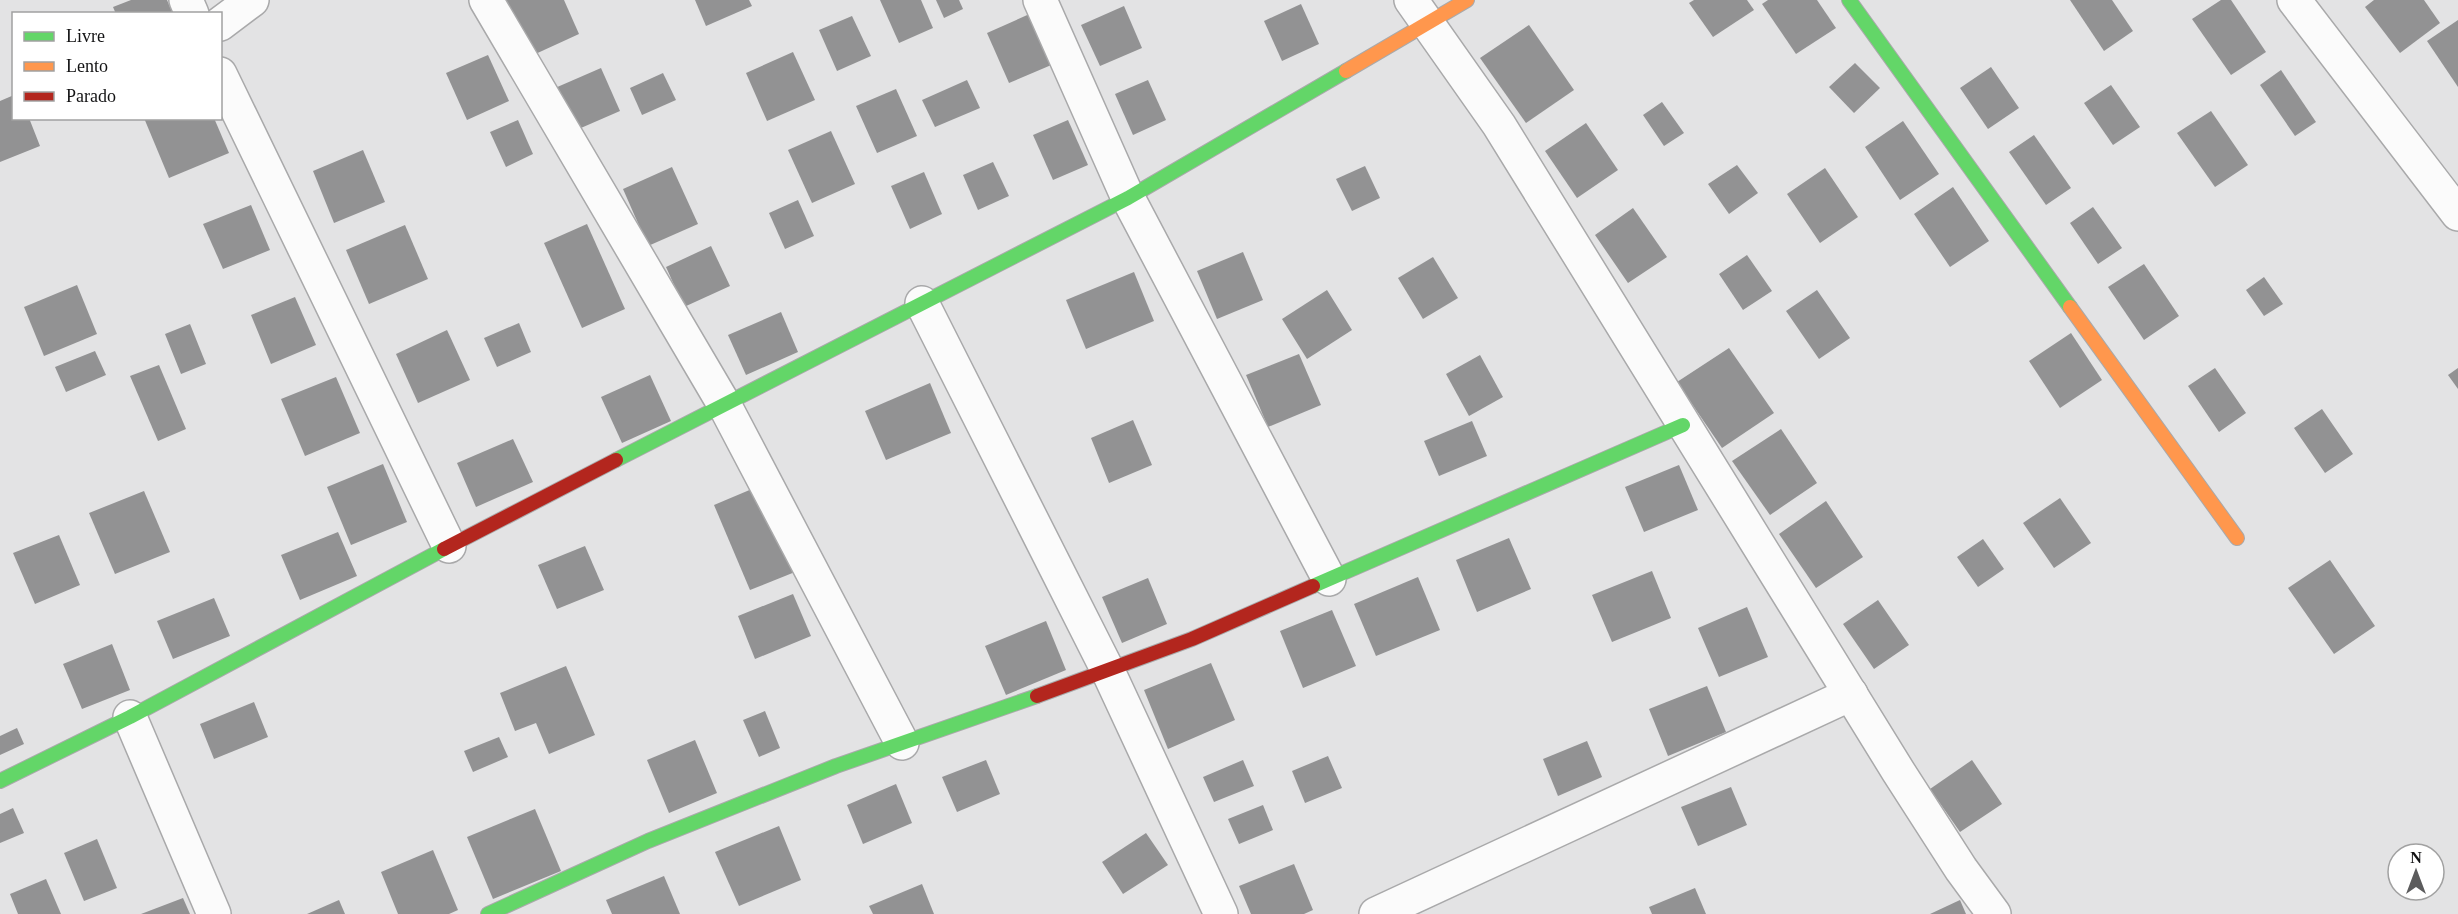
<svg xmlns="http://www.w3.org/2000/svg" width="2458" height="914" viewBox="0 0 2458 914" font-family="'Times New Roman',serif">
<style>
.building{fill:#929293}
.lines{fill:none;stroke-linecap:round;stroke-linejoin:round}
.street-casing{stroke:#a9a9aa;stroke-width:36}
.fast-casing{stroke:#a9a9aa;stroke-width:16}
.slow-casing{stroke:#a9a9aa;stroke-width:16}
.jam-casing{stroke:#a9a9aa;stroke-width:16}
.street{stroke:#fbfbfb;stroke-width:33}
.fast{stroke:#63d668;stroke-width:14}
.slow{stroke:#ff974d;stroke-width:14}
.jam{stroke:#b3261e;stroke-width:14}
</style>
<rect width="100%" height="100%" fill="#e3e3e4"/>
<!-- building -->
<g class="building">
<polygon points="131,0 167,0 173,14 116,14 113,7"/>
<polygon points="505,0 564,0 579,34 531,56"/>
<polygon points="695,0 749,0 752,6 706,26"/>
<polygon points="880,0 921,0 933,28 899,43"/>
<polygon points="936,0 959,0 963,9 944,18"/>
<polygon points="1694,0 1747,0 1754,10 1713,37 1689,3"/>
<polygon points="1768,0 1817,0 1836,28 1796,54 1762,4"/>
<polygon points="2070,0 2112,0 2133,31 2104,51"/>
<polygon points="2221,0 2231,0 2266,52 2231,75 2192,19"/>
<polygon points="2374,0 2424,0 2440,23 2400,53 2365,7"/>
<polygon points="1301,4 1319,44 1282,61 1264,21"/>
<polygon points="1124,6 1142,48 1100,66 1081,25"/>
<polygon points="1034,12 1056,63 1009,83 987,33"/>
<polygon points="852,16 871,56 837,71 819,30"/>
<polygon points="2458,20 2458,87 2427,41"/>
<polygon points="1529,25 1574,90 1526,123 1480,58"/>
<polygon points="793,52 815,100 767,121 746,73"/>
<polygon points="488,55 509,101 467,120 446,73"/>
<polygon points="1855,63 1880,88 1854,113 1829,87"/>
<polygon points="1991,67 2019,108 1988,129 1960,88"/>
<polygon points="601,68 620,111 574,131 555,88"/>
<polygon points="2281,70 2316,122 2295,136 2260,85"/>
<polygon points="663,73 676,100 642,115 630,88"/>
<polygon points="967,80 980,108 935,127 922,100"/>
<polygon points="1148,80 1166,120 1133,135 1115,94"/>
<polygon points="2111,85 2140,127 2113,145 2084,103"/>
<polygon points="896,89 917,136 877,153 856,106"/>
<polygon points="14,95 14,118 29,118 40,146 0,162 0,101"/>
<polygon points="1662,102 1684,133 1664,146 1643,115"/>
<polygon points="2211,111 2248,165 2215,187 2177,133"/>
<polygon points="144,118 214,118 229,153 169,178"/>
<polygon points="518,120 533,154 506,167 490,132"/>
<polygon points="1068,120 1088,165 1053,180 1033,135"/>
<polygon points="1903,121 1939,174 1900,200 1865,147"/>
<polygon points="1586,123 1618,170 1577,198 1545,151"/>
<polygon points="831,131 855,184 812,203 788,150"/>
<polygon points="2034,135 2071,188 2046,205 2009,152"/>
<polygon points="363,150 385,202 334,223 313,171"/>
<polygon points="993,162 1009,196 978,210 963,175"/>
<polygon points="1737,165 1758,193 1729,214 1708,184"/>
<polygon points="1365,166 1380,198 1352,211 1336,179"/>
<polygon points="672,167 698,224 648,246 623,189"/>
<polygon points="1825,168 1858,217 1820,243 1787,194"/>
<polygon points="924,172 942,214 910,229 891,186"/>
<polygon points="1953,187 1989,241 1950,267 1914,214"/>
<polygon points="798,200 814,236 785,249 769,213"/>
<polygon points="251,205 270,250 223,269 203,224"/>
<polygon points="2093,207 2122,248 2098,264 2070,223"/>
<polygon points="1633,208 1667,257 1628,283 1595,235"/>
<polygon points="587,224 625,309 582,328 544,243"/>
<polygon points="405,225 428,279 369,304 346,250"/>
<polygon points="711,246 730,286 684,307 666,267"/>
<polygon points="1243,252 1263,300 1217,319 1197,271"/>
<polygon points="1747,255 1772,291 1743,310 1719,274"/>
<polygon points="1433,257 1458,298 1423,319 1398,278"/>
<polygon points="2144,264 2179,316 2144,340 2108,287"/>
<polygon points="1134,272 1154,321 1086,349 1066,300"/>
<polygon points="2264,277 2283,304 2264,316 2246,290"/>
<polygon points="77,285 97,334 44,356 24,307"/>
<polygon points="1327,290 1352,330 1307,359 1282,319"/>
<polygon points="1817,290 1850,338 1819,359 1786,311"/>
<polygon points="295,297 316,345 271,364 251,315"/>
<polygon points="781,312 798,352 746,375 728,335"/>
<polygon points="519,323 531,352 497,367 484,338"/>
<polygon points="190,324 206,364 181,374 165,334"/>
<polygon points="447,330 470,380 418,403 396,354"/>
<polygon points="2071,333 2102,380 2060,408 2029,361"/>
<polygon points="1729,348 1774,413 1722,448 1677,382"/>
<polygon points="95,351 106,375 66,392 55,367"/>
<polygon points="1299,354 1321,405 1268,427 1246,375"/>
<polygon points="1480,355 1503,397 1469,416 1446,374"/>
<polygon points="159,365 186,429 158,441 130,376"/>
<polygon points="2215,368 2246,413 2219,432 2188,386"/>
<polygon points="2458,368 2458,389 2448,375"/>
<polygon points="650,375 671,421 622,443 601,397"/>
<polygon points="336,377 360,433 305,456 281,399"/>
<polygon points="930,383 951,433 886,460 865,411"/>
<polygon points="2322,409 2353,454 2325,473 2294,428"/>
<polygon points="1133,420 1152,465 1109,483 1091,438"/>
<polygon points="1472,421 1487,456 1439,476 1424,441"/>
<polygon points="1781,429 1817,483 1770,515 1732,461"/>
<polygon points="513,439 533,482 476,507 457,463"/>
<polygon points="383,464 407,522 351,545 327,487"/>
<polygon points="1679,465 1698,510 1644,532 1625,487"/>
<polygon points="759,486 795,572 750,590 714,505"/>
<polygon points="144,491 170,552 115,574 89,513"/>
<polygon points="2060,498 2091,543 2054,568 2023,523"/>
<polygon points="1826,501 1863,557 1816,588 1779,534"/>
<polygon points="338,532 357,576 300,600 281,555"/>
<polygon points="59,535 80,585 35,604 13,553"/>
<polygon points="1509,538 1531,589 1477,612 1456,560"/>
<polygon points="1983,539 2004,569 1978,587 1957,557"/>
<polygon points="585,546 604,590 557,609 538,565"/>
<polygon points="2330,560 2375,626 2334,654 2288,588"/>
<polygon points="1652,571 1671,618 1612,642 1592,595"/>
<polygon points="1418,577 1440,630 1376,656 1354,604"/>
<polygon points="1148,578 1167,624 1122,643 1102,597"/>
<polygon points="793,594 811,636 755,659 738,616"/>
<polygon points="214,598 230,636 173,659 157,621"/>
<polygon points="1878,600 1909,645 1874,669 1843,624"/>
<polygon points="1747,607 1768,657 1719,677 1698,628"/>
<polygon points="1332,610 1356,666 1303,688 1280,631"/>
<polygon points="1046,621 1066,670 1006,695 985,646"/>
<polygon points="112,644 130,690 82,709 63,664"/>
<polygon points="1211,663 1235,720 1168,749 1144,690"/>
<polygon points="566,666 595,735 549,754 536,723 515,731 500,693"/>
<polygon points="1707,686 1726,732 1668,756 1649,709"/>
<polygon points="254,702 268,737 214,759 200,724"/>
<polygon points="765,711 780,748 759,757 743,720"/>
<polygon points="17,728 24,744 0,755 0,736"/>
<polygon points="499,737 508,757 473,772 464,751"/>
<polygon points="695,740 717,793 669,813 647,760"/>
<polygon points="1587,741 1602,777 1558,796 1543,759"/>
<polygon points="1328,756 1342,788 1305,803 1292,771"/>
<polygon points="986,760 1000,794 957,812 942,777"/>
<polygon points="1243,760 1254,786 1214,802 1203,777"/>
<polygon points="1972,760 2002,804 1960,832 1930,789"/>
<polygon points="896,784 912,823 863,844 847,805"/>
<polygon points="1731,787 1747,825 1698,846 1681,807"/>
<polygon points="1263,805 1273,830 1239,844 1228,819"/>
<polygon points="13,808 24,833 0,843 0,814"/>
<polygon points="535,809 561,871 493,899 467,837"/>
<polygon points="779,826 801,880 739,906 715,852"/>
<polygon points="1146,833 1168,865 1123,894 1102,862"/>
<polygon points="97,839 117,888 84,901 64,853"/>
<polygon points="433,850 458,910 449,914 398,914 381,872"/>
<polygon points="1294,864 1313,910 1304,914 1251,914 1239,886"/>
<polygon points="664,876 680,914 612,914 606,900"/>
<polygon points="46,879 61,914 18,914 10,894"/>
<polygon points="922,884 934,914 873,914 869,906"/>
<polygon points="1695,888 1706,914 1652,914 1649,907"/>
<polygon points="183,898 190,914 141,914"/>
<polygon points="339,900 345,914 307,914"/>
<polygon points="1960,900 1966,914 1930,914"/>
</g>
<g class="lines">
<defs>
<g id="street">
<polyline points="186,0 192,14"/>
<polyline points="486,0 725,406 902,743"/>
<polyline points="1040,0 1128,198 1329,579"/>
<polyline points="1411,0 1499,125 1898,771 1961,869 1994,914"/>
<polyline points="2294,0 2458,214"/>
<polyline points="220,24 252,0"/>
<polyline points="220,74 449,546"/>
<polyline points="922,303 1108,671 1221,914"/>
<polyline points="130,717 214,914"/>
<polyline points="1376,914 1851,694"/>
</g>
<g id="fast">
<polyline points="1849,0 2070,307"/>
<polyline points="616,460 1128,198 1346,71"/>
<polyline points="1313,586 1683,425"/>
<polyline points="0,781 130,717 444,549"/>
<polyline points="488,914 648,841 836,766 1037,696"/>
</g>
<g id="slow">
<polyline points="1346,71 1467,0"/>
<polyline points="2070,307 2237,538"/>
</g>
<g id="jam">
<polyline points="444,549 616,460"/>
<polyline points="1037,696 1192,639 1313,586"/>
</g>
</defs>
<!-- street casing -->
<use href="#street" class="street-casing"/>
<!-- fast casing -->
<use href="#fast" class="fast-casing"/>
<!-- slow casing -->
<use href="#slow" class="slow-casing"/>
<!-- jam casing -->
<use href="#jam" class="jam-casing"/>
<!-- street -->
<use href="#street" class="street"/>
<!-- fast -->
<use href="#fast" class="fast"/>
<!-- slow -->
<use href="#slow" class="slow"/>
<!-- jam -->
<use href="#jam" class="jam"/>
</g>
<!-- legend -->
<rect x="12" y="12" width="210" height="108" fill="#ffffff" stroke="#a1a1a1" stroke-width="1.5"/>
<rect x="24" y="32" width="30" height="9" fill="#63d668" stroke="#a1a1a1" stroke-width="1.5"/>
<text x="66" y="42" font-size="18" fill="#131314">Livre</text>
<rect x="24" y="62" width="30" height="9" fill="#ff974d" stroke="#a1a1a1" stroke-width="1.5"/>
<text x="66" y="72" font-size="18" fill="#131314">Lento</text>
<rect x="24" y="92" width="30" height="9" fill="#b3261e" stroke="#a1a1a1" stroke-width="1.5"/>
<text x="66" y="102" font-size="18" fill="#131314">Parado</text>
<!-- north arrow -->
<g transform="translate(2416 872)"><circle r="28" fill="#ffffff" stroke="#a1a1a1" stroke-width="1.5"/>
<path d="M0-4.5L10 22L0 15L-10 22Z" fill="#5c5c5d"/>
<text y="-9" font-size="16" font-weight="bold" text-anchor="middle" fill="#131314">N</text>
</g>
</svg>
